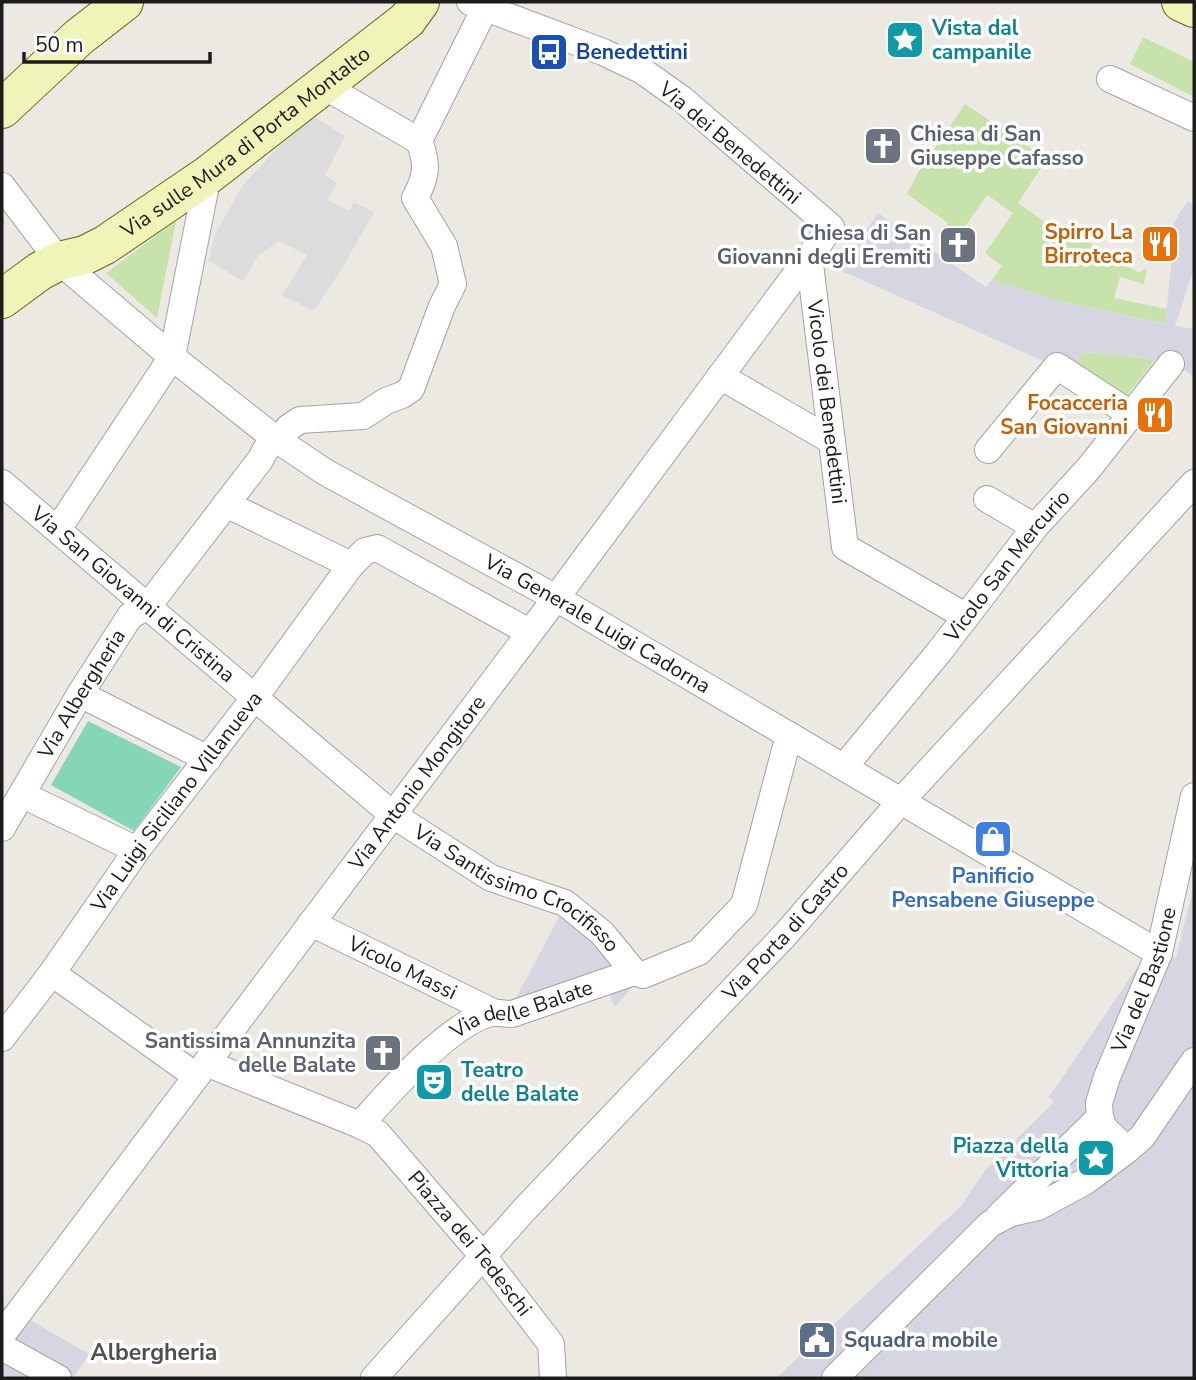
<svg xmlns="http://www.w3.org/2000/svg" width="1196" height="1380" viewBox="0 0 1196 1380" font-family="'Nunito Sans',sans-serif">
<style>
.grass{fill:#c7e3ab}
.pitch{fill:#85d6b6}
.parking{fill:#dcdcdc}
.plaza{fill:#d6d6e2}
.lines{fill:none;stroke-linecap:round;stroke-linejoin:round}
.street-casing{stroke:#a3a3a3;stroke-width:28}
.secondary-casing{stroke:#5f680d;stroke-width:40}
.street{stroke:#fff;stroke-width:26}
.secondary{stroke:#f1f4b8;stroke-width:38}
.labels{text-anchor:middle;stroke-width:7;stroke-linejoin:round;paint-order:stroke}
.culture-label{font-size:21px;font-weight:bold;fill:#0d838f;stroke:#fff;text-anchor:start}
.transit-label{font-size:21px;font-weight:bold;fill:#164399;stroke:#fff;text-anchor:start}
.worship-label{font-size:21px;font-weight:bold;fill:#5b616d;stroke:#fff;text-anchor:end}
.street-label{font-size:21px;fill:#1c1c1c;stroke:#fff}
.food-label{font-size:21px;font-weight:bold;fill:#c56008;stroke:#fff;text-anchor:end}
.shop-label{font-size:21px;font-weight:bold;fill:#366cbe;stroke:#fff}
.service-label{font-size:21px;font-weight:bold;fill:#4e5e75;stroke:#fff;text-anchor:start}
.neighbourhood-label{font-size:23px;font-weight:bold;fill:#4f4f4f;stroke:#fff}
</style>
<rect width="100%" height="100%" fill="#ece9e2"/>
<!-- grass -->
<g class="grass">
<polygon points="1143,37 1194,62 1194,97 1130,64"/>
<polygon points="965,104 1047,159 1018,203 1056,230 1061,225 1139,273 1147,268 1144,284 1120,277 1114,298 1167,309 1166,324 1055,300 992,280 1002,266 985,253 1013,213 987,195 958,237 946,228 948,223 907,194 917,174"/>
<polygon points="176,221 157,318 106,273"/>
<polygon points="1083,352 1156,359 1127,395 1076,364"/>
</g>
<!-- pitch -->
<polygon class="pitch" points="88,721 181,767 134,831 51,785"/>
<!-- parking -->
<polygon class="parking" points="314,117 345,136 325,175 337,183 328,200 349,211 354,202 374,212 344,265 314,311 282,295 307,255 279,241 258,256 243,281 209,261 214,236 243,185 302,122"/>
<!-- plaza -->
<g class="plaza">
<polygon points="1187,201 1194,205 1194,268 1175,326 1194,329 1194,377 1184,370 1156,359 1084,352 1076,364 1050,364 842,271 858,242 878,213 986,287 992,280 1055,300 1165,324 1173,250 1166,236"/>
<polygon points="1194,884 1194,1378 776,1378 961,1206 986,1169 1054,1102 1049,1097 1143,959 1159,953 1176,958"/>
<polygon points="571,894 591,907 643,975 615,1007 604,985 511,1008"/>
<polygon points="2,1304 89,1354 73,1378 2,1378"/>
</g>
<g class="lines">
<defs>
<g id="street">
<polyline points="1110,79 1194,118"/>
<polyline points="322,85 419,141 485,8"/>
<path id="s1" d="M2,186l57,75 113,96 101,80 52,35 231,126 603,355"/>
<path id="s2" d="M809,256l36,291 120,69"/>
<polyline points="720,376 832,441"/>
<path d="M281,442l7,-14 12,-8 63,-4 23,-15 16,-6 9,-6 31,-83 11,-22 -9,-38 -29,-48c12,-22 13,-34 4,-57"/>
<polyline points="988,450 1057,366 1132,415"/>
<path id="s3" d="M2,483l391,332 98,63 74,25 37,30 32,39"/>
<polyline points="987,499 1035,527"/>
<polyline points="226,504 351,565 365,551 377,548 529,632"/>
<polyline points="58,529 172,357 208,175"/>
<polyline points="80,694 208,759"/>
<path id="s4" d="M844,767l95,-115 96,-125 54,-59 82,-104"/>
<polyline points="23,795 137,850"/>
<path id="s5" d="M2,828l78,-134 50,-78 18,-10 112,-146 13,-23"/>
<path id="s6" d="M311,923l182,89"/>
<polyline points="634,972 643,975 699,952 744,905 789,735"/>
<polyline points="52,973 196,1076"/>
<path id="s7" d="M2,1038l50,-65 85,-123 118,-153 96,-132"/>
<path id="s8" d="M206,1063l154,62 18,9 105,122 68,88 2,34"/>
<path id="s9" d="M360,1125c28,-32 90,-102 131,-112 6,-1 14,1 21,1l122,-42"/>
<path id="s10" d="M1127,1150l-23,-22 -4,-11 -1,-14 8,-26 52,-124 35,-157"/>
<polyline points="999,1216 1100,1117"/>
<path id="s11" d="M2,1335l554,-737 275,-371 -149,-128 -41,-29 -38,-18 -133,-50"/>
<polyline points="2,1347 58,1378"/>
<path id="s12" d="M374,1378l150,-168 261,-275 116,-134 293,-318"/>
<polyline points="835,1378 990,1224 1011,1213 1038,1207 1086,1181 1127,1150 1142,1137 1194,1061"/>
</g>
<g id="secondary">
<polyline points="1181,2 1194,8"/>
<polyline points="2,109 79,37 124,2"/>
<path id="s13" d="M2,299l38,-28 19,-10 26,-6 20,-10 103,-70 199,-155 13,-18"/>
</g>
</defs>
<!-- street casing -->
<use href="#street" class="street-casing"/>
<!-- secondary casing -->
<use href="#secondary" class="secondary-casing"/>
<!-- street -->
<use href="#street" class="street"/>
<!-- secondary -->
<use href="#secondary" class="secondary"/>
</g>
<!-- icons -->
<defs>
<symbol id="sight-square" viewBox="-11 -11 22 22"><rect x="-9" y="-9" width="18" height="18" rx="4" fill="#0f9aa8" stroke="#fff"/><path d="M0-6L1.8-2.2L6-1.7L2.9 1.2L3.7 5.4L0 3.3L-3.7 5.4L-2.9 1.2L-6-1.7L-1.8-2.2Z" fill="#fff"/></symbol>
<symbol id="bus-square" viewBox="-11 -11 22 22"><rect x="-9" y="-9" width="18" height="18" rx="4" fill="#1a4fb4" stroke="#fff"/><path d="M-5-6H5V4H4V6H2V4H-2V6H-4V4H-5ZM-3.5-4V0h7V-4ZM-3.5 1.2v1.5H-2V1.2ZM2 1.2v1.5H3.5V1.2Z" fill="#fff"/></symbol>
<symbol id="church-square" viewBox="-11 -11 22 22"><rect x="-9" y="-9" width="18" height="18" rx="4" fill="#6b7280" stroke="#fff"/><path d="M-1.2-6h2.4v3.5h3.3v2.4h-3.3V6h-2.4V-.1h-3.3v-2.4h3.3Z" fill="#fff"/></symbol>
<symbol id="restaurant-square" viewBox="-11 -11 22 22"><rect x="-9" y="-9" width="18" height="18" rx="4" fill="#e8710a" stroke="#fff"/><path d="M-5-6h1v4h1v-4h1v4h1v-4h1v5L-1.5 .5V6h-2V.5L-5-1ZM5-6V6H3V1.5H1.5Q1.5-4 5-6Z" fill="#fff"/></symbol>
<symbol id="shop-square" viewBox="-11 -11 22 22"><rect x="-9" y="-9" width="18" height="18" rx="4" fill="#3f7fe0" stroke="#fff"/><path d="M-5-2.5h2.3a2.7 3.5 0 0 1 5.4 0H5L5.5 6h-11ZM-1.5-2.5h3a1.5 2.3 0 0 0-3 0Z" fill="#fff"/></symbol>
<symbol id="theatre-square" viewBox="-11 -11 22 22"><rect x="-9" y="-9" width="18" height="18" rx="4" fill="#0f9aa8" stroke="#fff"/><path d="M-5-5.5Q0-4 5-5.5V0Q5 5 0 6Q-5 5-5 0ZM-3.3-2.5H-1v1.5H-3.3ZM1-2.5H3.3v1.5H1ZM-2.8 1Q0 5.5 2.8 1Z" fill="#fff"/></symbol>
<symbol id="civic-square" viewBox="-11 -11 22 22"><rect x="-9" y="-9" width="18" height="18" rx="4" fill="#5c6f8a" stroke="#fff"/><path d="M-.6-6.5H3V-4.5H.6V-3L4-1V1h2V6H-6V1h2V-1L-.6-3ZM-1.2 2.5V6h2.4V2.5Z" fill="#fff"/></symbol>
</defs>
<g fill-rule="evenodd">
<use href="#sight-square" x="883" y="18" width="44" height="44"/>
<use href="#bus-square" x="527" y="30" width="44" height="44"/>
<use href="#church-square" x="861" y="124" width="44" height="44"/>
<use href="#restaurant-square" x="1138" y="222" width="44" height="44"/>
<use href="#church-square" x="936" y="223" width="44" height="44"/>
<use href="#restaurant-square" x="1133" y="393" width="44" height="44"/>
<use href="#shop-square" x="971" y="817" width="44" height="44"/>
<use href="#church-square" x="361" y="1031" width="44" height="44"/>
<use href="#theatre-square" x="412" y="1060" width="44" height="44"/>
<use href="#sight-square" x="1074" y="1136" width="44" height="44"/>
<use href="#civic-square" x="795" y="1318" width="44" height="44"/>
</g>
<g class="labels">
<!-- culture labels -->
<g class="culture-label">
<text x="932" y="35">Vista dal<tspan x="932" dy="24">campanile</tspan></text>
<text x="461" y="1077">Teatro<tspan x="461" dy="24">delle Balate</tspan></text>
<text x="1069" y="1153" text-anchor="end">Piazza della<tspan x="1069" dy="24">Vittoria</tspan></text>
</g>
<!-- transit labels -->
<g class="transit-label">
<text x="576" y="59">Benedettini</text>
</g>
<!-- worship labels -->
<g class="worship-label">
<text x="910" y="141" text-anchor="start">Chiesa di San<tspan x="910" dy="24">Giuseppe Cafasso</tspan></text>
<text x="931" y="240">Chiesa di San<tspan x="931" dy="24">Giovanni degli Eremiti</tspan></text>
<text x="356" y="1048">Santissima Annunzita<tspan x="356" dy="24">delle Balate</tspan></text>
</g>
<!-- street labels -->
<g class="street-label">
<text dy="7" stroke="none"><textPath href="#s13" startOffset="292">Via sulle Mura di Porta Montalto</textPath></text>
<text transform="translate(730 143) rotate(40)" y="7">Via dei Benedettini</text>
<text dy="7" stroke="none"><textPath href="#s2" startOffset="147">Vicolo dei Benedettini</textPath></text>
<text dy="7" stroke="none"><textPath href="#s4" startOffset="259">Vicolo San Mercurio</textPath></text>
<text dy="7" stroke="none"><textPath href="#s3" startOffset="172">Via San Giovanni di Cristina</textPath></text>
<text dy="7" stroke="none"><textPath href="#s1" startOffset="746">Via Generale Luigi Cadorna</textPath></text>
<text dy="7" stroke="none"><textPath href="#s5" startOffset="156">Via Albergheria</textPath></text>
<text dy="7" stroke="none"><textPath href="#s11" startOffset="691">Via Antonio Mongitore</textPath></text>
<text dy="7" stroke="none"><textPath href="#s7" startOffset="294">Via Luigi Siciliano Villanueva</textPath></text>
<text dy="7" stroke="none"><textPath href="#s3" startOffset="658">Via Santissimo Crocifisso</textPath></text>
<text dy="7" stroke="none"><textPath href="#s12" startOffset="607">Via Porta di Castro</textPath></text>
<text dy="7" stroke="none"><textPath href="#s6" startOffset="102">Vicolo Massi</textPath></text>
<text dy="7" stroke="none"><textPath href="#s10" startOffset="189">Via del Bastione</textPath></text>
<text dy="7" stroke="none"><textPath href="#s9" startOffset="205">Via delle Balate</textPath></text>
<text dy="7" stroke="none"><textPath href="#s8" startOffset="329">Piazza dei Tedeschi</textPath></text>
</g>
<!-- food labels -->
<g class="food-label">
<text x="1133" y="239">Spirro La<tspan x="1133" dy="24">Birroteca</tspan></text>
<text x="1128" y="410">Focacceria<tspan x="1128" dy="24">San Giovanni</tspan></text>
</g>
<!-- shop labels -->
<g class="shop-label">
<text x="993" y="883">Panificio<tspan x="993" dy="24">Pensabene Giuseppe</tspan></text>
</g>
<!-- service labels -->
<g class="service-label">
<text x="844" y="1347">Squadra mobile</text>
</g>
<!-- neighbourhood labels -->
<g class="neighbourhood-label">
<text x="154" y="1360">Albergheria</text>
</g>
</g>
<!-- border -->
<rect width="1196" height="1380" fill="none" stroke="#1c1c1c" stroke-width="7"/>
<!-- scale -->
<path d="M24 52v10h186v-10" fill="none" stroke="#1c1c1c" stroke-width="3.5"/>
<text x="35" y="52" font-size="21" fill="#1c1c1c" stroke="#ffffff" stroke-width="5" paint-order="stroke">50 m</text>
</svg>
